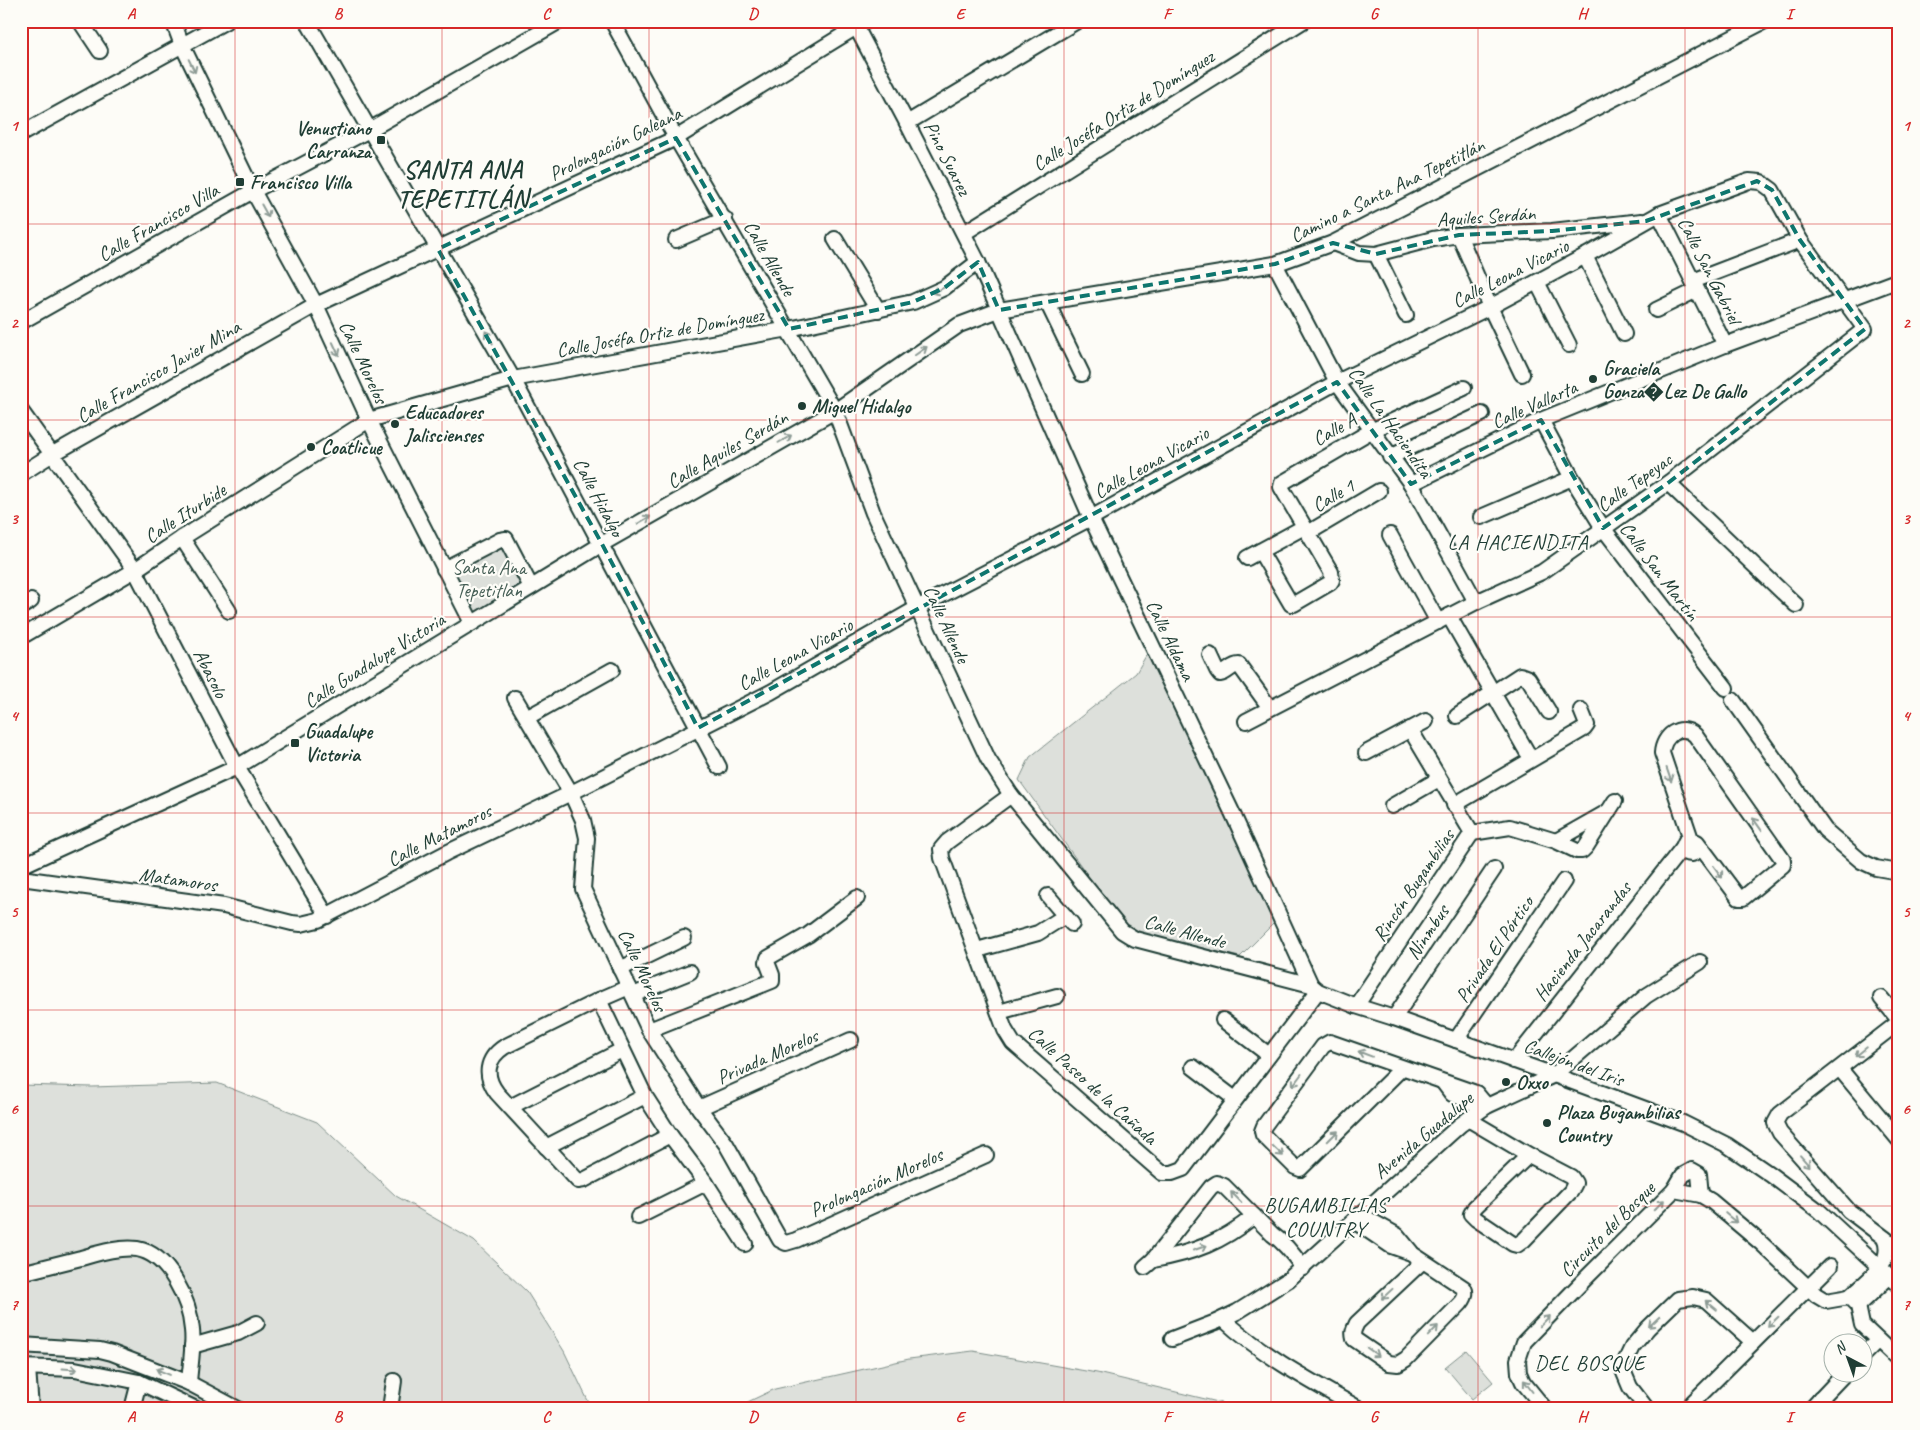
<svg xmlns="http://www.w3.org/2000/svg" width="1920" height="1430" viewBox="0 0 1920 1430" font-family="Caveat,sans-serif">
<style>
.green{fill:#dde0db;stroke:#7e8e88}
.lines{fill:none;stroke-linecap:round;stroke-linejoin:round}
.minor-casing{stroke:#1f3d34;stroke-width:18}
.minor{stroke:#fdfcf7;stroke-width:14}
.oneway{stroke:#8e9c96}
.marked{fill:none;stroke:#0f766e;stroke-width:4;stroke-dasharray:10 6;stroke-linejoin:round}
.grid{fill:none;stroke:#d62828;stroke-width:1;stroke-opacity:0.55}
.poi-dot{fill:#1f3d34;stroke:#fdfcf7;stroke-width:2}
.labels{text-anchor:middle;stroke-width:4.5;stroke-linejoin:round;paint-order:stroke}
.street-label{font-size:20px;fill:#1f3d34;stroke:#fdfcf7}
.poi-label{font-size:20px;font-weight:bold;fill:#1f3d34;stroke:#fdfcf7;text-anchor:start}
.park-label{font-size:20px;fill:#455e55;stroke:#fdfcf7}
.neighbourhood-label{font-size:21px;letter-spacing:1px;fill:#1f3d34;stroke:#fdfcf7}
.district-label{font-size:25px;font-weight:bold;letter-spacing:1px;fill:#1f3d34;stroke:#fdfcf7}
.neatline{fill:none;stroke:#d62828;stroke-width:2}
.grid-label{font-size:16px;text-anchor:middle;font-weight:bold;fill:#d62828}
</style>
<rect width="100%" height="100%" fill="#fdfcf7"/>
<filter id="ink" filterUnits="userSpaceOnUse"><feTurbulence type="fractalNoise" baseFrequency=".02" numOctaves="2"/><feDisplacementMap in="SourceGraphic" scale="10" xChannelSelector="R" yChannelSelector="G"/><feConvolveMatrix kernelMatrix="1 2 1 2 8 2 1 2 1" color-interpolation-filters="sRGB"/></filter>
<g filter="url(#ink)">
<!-- green -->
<g class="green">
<polygon points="505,542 528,585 475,616 450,572"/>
<polygon points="1147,654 1276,921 1240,957 1128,931 1019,780 1030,757 1136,673"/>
<polygon points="217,1083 317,1122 396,1196 474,1241 527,1292 564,1351 592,1409 21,1409 21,1085 92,1087"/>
<polygon points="1466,1350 1493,1382 1472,1399 1445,1367"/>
<polygon points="973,1351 1097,1373 1247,1409 733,1409 775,1389 909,1359"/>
</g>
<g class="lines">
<defs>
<g id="minor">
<polyline points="80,21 100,51"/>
<polyline points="173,21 182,45 253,191 316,305 369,420 472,623"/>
<polyline points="307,21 513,379 719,767"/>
<polyline points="612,21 676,138 835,411 873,513 988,759 1011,795 1122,931 1135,939 1311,985 1318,991 1356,1006 1394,1018 1554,1075 1683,1123 1727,1145 1771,1175 1819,1211 1899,1285"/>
<polyline points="853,21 907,123 978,262 1091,518 1231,810 1311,985"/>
<polyline points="907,123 1077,21"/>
<polyline points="21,134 226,21"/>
<polyline points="1659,214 1725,345"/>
<polyline points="964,233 1303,21"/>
<polyline points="1459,235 1490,307 1522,374"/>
<polyline points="835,239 878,310"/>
<polyline points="676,240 725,219"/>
<polyline points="1333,243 1359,253 1376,254 1433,239 1459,235 1552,231 1642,221"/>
<polyline points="1376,254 1406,315"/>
<polyline points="1585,256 1624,334"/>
<polyline points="1275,264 1337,382 1411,484 1476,602"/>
<polyline points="1693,281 1800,240"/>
<polyline points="1537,282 1569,345"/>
<polyline points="1047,302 1082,374"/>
<polyline points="1656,310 1697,290"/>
<polyline points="21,322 253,191 369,130 560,21"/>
<polyline points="21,411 135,570 237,767 327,916"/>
<polyline points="1541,420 1572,478 1603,528 1726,688"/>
<polyline points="1390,457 1482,414"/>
<polyline points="21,474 51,455 316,305 676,138 866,21"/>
<polyline points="1668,483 1796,605"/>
<polyline points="1411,484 1541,420 1725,345 1899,280"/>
<polyline points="1481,517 1572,478"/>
<polyline points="1308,533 1379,491"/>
<polyline points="1390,535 1438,622"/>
<polyline points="182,538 229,611"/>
<polyline points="1260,551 1291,604 1294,604 1330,583 1332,580 1331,572 1281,487 1282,483 1371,431 1464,388"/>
<polyline points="1247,558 1304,527"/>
<polyline points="444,569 500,540 506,539 531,587"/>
<polyline points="21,607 31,601"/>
<polyline points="1449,616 1527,752"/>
<polyline points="21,637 135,570 182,538 369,420 513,379 789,329 913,302 944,288 978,262"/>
<path d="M1210,655l7,15 3,4c8,-1 11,-9 19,-9l31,43"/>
<polyline points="515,698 571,793 583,820 587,838 583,889 649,1030 699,1108 726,1144 780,1240 786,1243 796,1240 986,1155"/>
<polyline points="1733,700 1825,830 1861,861 1876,868 1899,872"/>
<polyline points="1457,716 1520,675 1528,678 1549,712"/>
<polyline points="528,717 612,670"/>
<polyline points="1410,729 1472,833"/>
<polyline points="1366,753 1426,721"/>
<polyline points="1011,795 947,842 941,849 942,858 1005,1030 1013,1043 1162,1173 1172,1173 1183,1169 1318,991"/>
<polyline points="1454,805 1584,729 1587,725 1581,710"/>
<polyline points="1392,806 1439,779"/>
<polyline points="1472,833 1510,827 1556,841 1577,851 1582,851 1586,847 1615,801"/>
<path d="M1691,839l-29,-86c1,-17 18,-31 33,-18l88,125v5l-40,33h-4l-42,-56 -8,-3 -4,3 -2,5 3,6 6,1 4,-2 2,-8"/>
<polyline points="1556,841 1607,812"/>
<polyline points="21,866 237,767 602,544 835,411 959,325 999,310 1275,264 1333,243 1765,21"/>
<polyline points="21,878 224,906 292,923 301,924 318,920 446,853 571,793 771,692 917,608 1091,518 1337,382 1490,307 1585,256 1659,214 1749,181 1761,182 1772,190 1800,240 1865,329 1668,483 1542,572 1476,602 1246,721"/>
<polyline points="1048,896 1072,924"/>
<polyline points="977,950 1038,933 1065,916"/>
<polyline points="620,969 684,938"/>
<path d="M629,987l-30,13 -95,47c-18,12 -20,29 -7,46l81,88 6,-1 86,-45"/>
<polyline points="633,995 690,972"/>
<polyline points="1881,998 1899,1020"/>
<polyline points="599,1000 645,1096 670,1135 706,1183 745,1244"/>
<polyline points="1356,1006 1472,833"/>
<polyline points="999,1012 1057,996"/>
<polyline points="1394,1018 1494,869"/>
<polyline points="1223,1020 1269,1055"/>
<polyline points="1899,1022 1780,1114 1775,1123 1780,1133 1849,1211 1899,1249"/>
<polyline points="649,1030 772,981 772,975 767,962 768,958 808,935 857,898"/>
<polyline points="1456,1040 1564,881"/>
<polyline points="1514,1061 1683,847"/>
<polyline points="1193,1067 1235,1099"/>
<polyline points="1402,1068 1300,1169 1295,1167 1263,1135 1262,1131 1264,1126 1323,1046 1330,1042 1476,1093 1487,1106"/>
<polyline points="1840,1069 1899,1140"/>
<polyline points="1443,1082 1452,1094 1474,1103"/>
<polyline points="510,1107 622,1050"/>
<polyline points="699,1108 851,1040"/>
<polyline points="1468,1119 1529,1155 1571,1177 1575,1183 1571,1191 1524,1240 1517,1245 1513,1244 1476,1219 1471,1214 1475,1207 1529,1155"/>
<polyline points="546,1147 645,1096"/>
<polyline points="1674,1190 1683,1175 1692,1170 1699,1174 1701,1195"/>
<polyline points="1361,1215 1397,1235 1411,1252"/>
<polyline points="638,1217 706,1183"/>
<path d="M1354,1221l37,25 20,7 53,35c3,6 1,10 -3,15l-55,56 -8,5 -9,-1 -35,-24c-2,-7 0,-10 3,-16l66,-62"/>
<path d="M1153,1260c41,-7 69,-18 101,-44"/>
<path d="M1145,1267l8,-7 58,-73 6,-4 7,3 48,48c13,9 22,21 31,34"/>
<path d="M21,1273c20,-5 40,-10 60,-15 18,-5 37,-11 56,-9 32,5 53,53 55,81 2,17 -2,36 -3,53"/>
<path d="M1849,1297c16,-15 47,-34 35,-59"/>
<polyline points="1858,1306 1890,1276"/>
<path d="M1223,1319c40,37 89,63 137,90"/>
<polyline points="1172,1339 1216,1322 1237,1312 1288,1280 1460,1125 1487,1106 1554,1075 1646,996 1700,962"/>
<polyline points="21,1345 100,1350 112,1353 189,1383 238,1409"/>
<polyline points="192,1346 238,1333 257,1323"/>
<polyline points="1862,1356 1877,1341"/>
<polyline points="21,1367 75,1369 139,1382 196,1409"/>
<polyline points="28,1368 31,1409"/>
<polyline points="1820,1399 1829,1409"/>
<polyline points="132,1409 139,1382"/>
<polyline points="390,1409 394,1381"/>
<polyline points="1545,1409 1523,1382 1519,1373 1518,1360 1524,1342 1588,1276 1674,1190 1701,1195 1711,1201 1761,1243 1816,1295 1826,1301 1849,1297 1858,1306 1862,1325 1899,1360"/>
<polyline points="1647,1409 1630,1387 1622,1368 1632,1347 1648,1328 1678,1299 1693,1297 1706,1300 1753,1342"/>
<polyline points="1686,1409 1830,1266"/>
<polyline points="1811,1409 1846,1372"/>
</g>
</defs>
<!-- minor casing -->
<use href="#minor" class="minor-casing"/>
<!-- minor -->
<use href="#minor" class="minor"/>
</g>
<!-- one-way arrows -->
<defs><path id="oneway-shaft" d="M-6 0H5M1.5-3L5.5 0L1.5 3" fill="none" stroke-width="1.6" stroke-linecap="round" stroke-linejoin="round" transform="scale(1.25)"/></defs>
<g class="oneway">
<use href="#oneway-shaft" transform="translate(192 66) rotate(64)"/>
<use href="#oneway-shaft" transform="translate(265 211) rotate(61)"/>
<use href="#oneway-shaft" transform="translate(939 290) rotate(153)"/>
<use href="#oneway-shaft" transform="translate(489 337) rotate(-120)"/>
<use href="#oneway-shaft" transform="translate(336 349) rotate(65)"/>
<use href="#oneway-shaft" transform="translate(921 351) rotate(-35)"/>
<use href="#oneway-shaft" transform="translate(785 439) rotate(-30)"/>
<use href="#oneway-shaft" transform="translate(644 520) rotate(-30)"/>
<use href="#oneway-shaft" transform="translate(1669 775) rotate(71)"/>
<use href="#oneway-shaft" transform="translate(1757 824) rotate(-125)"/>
<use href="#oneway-shaft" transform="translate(1718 872) rotate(54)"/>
<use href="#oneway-shaft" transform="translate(1861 1052) rotate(141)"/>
<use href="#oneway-shaft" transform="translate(1365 1054) rotate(-159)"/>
<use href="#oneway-shaft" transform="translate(1297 1080) rotate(127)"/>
<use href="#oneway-shaft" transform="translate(1333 1136) rotate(-45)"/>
<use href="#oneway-shaft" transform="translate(1278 1151) rotate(44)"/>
<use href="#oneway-shaft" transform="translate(1805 1161) rotate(49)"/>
<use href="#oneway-shaft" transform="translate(1236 1197) rotate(-135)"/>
<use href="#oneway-shaft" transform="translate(1659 1205) rotate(-45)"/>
<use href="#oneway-shaft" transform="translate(1731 1218) rotate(40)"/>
<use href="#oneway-shaft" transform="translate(1200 1248) rotate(-19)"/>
<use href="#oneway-shaft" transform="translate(1387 1294) rotate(137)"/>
<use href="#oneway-shaft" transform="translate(1711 1305) rotate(-141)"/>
<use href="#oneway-shaft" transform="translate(1545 1321) rotate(-46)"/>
<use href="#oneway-shaft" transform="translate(1654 1322) rotate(136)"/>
<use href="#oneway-shaft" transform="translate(1773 1322) rotate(136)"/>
<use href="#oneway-shaft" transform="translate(1433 1331) rotate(-46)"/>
<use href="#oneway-shaft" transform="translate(1373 1352) rotate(35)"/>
<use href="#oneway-shaft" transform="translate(70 1369) rotate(4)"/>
<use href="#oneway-shaft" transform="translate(163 1372) rotate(-157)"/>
<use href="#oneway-shaft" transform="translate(1528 1386) rotate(-127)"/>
</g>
</g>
<!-- marked area -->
<path class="marked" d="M676,138l113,191 124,-27 31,-14 34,-26 21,48 276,-46 58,-21 43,11 83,-19 93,-4 94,-10 111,-40 15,9 28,50 65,89 -197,154 -65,45 -62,-108 -130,64 -74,-102 -639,346 -96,-184 -164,-295z"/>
<!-- grid -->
<path class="grid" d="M235,21v1388M442,21v1388M649,21v1388M856,21v1388M1064,21v1388M1271,21v1388M1478,21v1388M1685,21v1388M21,224h1878M21,420h1878M21,617h1878M21,813h1878M21,1010h1878M21,1206h1878"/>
<!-- markers -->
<g class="poi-dot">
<rect x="376" y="135" width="10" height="10" rx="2.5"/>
<rect x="235" y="177" width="10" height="10" rx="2.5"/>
<circle cx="1593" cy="379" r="5"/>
<circle cx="802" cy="406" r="5"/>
<circle cx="395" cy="424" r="5"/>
<circle cx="311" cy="447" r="5"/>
<rect x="290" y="738" width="10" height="10" rx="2.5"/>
<circle cx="1506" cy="1082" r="5"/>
<circle cx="1547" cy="1123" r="5"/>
</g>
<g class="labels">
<!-- street labels -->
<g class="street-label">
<text transform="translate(1123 110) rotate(-32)" y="7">Calle Joséfa Ortiz de Domínguez</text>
<text transform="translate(615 143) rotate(-26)" y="7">Prolongación Galeana</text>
<text transform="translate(948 158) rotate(63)" y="7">Pino Suarez</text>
<text transform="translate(1387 190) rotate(-26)" y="7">Camino a Santa Ana Tepetitlán</text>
<text transform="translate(1486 216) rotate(-4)" y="7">Aquiles Serdán</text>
<text transform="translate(158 222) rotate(-30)" y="7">Calle Francisco Villa</text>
<text transform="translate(770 258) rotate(60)" y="7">Calle Allende</text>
<text transform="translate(1710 270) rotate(63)" y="7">Calle San Gabriel</text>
<text transform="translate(1510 273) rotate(-27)" y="7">Calle Leona Vicario</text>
<text transform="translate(660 332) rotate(-10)" y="7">Calle Joséfa Ortiz de Domínguez</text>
<text transform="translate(364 362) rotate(65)" y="7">Calle Morelos</text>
<text transform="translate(158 371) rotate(-30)" y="7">Calle Francisco Javier Mina</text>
<text transform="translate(1534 404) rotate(-24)" y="7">Calle Vallarta</text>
<text transform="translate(1391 422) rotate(55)" y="7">Calle La Haciendita</text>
<text transform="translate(1334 429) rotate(-29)" y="7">Calle A</text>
<text transform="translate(727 449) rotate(-30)" y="7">Calle Aquiles Serdán</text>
<text transform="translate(1151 462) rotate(-29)" y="7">Calle Leona Vicario</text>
<text transform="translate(1634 482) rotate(-35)" y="7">Calle Tepeyac</text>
<text transform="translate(1333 495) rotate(-30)" y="7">Calle 1</text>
<text transform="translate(599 497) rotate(62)" y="7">Calle Hidalgo</text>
<text transform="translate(185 513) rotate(-33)" y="7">Calle Iturbide</text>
<text transform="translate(1660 571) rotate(53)" y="7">Calle San Martín</text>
<text transform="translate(947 624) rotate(65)" y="7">Calle Allende</text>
<text transform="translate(1171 640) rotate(64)" y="7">Calle Aldama</text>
<text transform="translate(795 654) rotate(-29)" y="7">Calle Leona Vicario</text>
<text transform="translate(374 660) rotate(-32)" y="7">Calle Guadalupe Victoria</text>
<text transform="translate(211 673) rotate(63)" y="7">Abasolo</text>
<text transform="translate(439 835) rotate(-27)" y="7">Calle Matamoros</text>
<text transform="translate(178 879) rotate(8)" y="7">Matamoros</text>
<text transform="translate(1413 885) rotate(-56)" y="7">Rincón Bugambilias</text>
<text transform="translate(1185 931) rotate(15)" y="7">Calle Allende</text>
<text transform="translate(1427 932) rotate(-56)" y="7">Ninmbus</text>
<text transform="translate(1582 941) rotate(-52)" y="7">Hacienda Jacarandas</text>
<text transform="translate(1494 949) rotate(-56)" y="7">Privada El Pórtico</text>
<text transform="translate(643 970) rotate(65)" y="7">Calle Morelos</text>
<text transform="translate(767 1056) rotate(-24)" y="7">Privada Morelos</text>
<text transform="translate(1574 1062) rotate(20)" y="7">Callejón del Iris</text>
<text transform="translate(1093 1085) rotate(42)" y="7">Calle Paseo de la Cañada</text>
<text transform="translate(1423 1135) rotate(-40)" y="7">Avenida Guadalupe</text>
<text transform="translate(876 1182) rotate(-24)" y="7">Prolongación Morelos</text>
<text transform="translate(1607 1229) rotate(-45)" y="7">Circuito del Bosque</text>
</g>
<!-- poi labels -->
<g class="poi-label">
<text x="371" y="135" text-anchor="end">Venustiano<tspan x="371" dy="23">Carranza</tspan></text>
<text x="250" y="189">Francisco Villa</text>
<text x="1603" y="375">Graciela<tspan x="1603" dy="23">Gonza�Lez De Gallo</tspan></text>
<text x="812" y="413">Miguel Hidalgo</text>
<text x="405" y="419">Educadores<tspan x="405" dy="23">Jaliscienses</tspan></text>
<text x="321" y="454">Coatlicue</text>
<text x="305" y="738">Guadalupe<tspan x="305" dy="23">Victoria</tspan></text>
<text x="1516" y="1089">Oxxo</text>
<text x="1557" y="1119">Plaza Bugambilias<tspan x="1557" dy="23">Country</tspan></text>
</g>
<!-- park labels -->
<g class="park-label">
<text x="489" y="574">Santa Ana<tspan x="489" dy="23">Tepetitlan</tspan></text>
</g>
<!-- neighbourhood labels -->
<g class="neighbourhood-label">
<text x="1518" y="549">LA HACIENDITA</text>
<text x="1326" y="1212">BUGAMBILIAS<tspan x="1326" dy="24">COUNTRY</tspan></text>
<text x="1590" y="1370">DEL BOSQUE</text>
</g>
<!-- district labels -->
<g class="district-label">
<text x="463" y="178">SANTA ANA<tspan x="463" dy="29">TEPETITLÁN</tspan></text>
</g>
</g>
<!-- margin -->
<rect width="1920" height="1430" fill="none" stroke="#fdfcf7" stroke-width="55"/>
<!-- north arrow -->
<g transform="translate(1848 1358) rotate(319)"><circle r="24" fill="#fdfcf7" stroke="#a4b0a9"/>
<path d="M0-4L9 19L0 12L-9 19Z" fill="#1f3d34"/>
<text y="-8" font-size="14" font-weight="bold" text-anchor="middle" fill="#1f3d34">N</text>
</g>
<rect x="28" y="28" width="1864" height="1374" class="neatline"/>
<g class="grid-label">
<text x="131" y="19">A</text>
<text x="338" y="19">B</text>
<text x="546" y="19">C</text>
<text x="753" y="19">D</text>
<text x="960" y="19">E</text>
<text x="1167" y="19">F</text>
<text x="1374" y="19">G</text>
<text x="1582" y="19">H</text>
<text x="1789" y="19">I</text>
<text x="14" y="131">1</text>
<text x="1906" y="131">1</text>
<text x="14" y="328">2</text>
<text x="1906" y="328">2</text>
<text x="14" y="524">3</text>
<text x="1906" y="524">3</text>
<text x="14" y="721">4</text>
<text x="1906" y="721">4</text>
<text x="14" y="917">5</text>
<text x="1906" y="917">5</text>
<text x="14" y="1114">6</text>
<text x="1906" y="1114">6</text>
<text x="14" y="1310">7</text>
<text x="1906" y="1310">7</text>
<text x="131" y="1422">A</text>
<text x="338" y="1422">B</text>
<text x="546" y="1422">C</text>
<text x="753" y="1422">D</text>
<text x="960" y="1422">E</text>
<text x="1167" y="1422">F</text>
<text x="1374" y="1422">G</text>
<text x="1582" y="1422">H</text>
<text x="1789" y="1422">I</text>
</g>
</svg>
